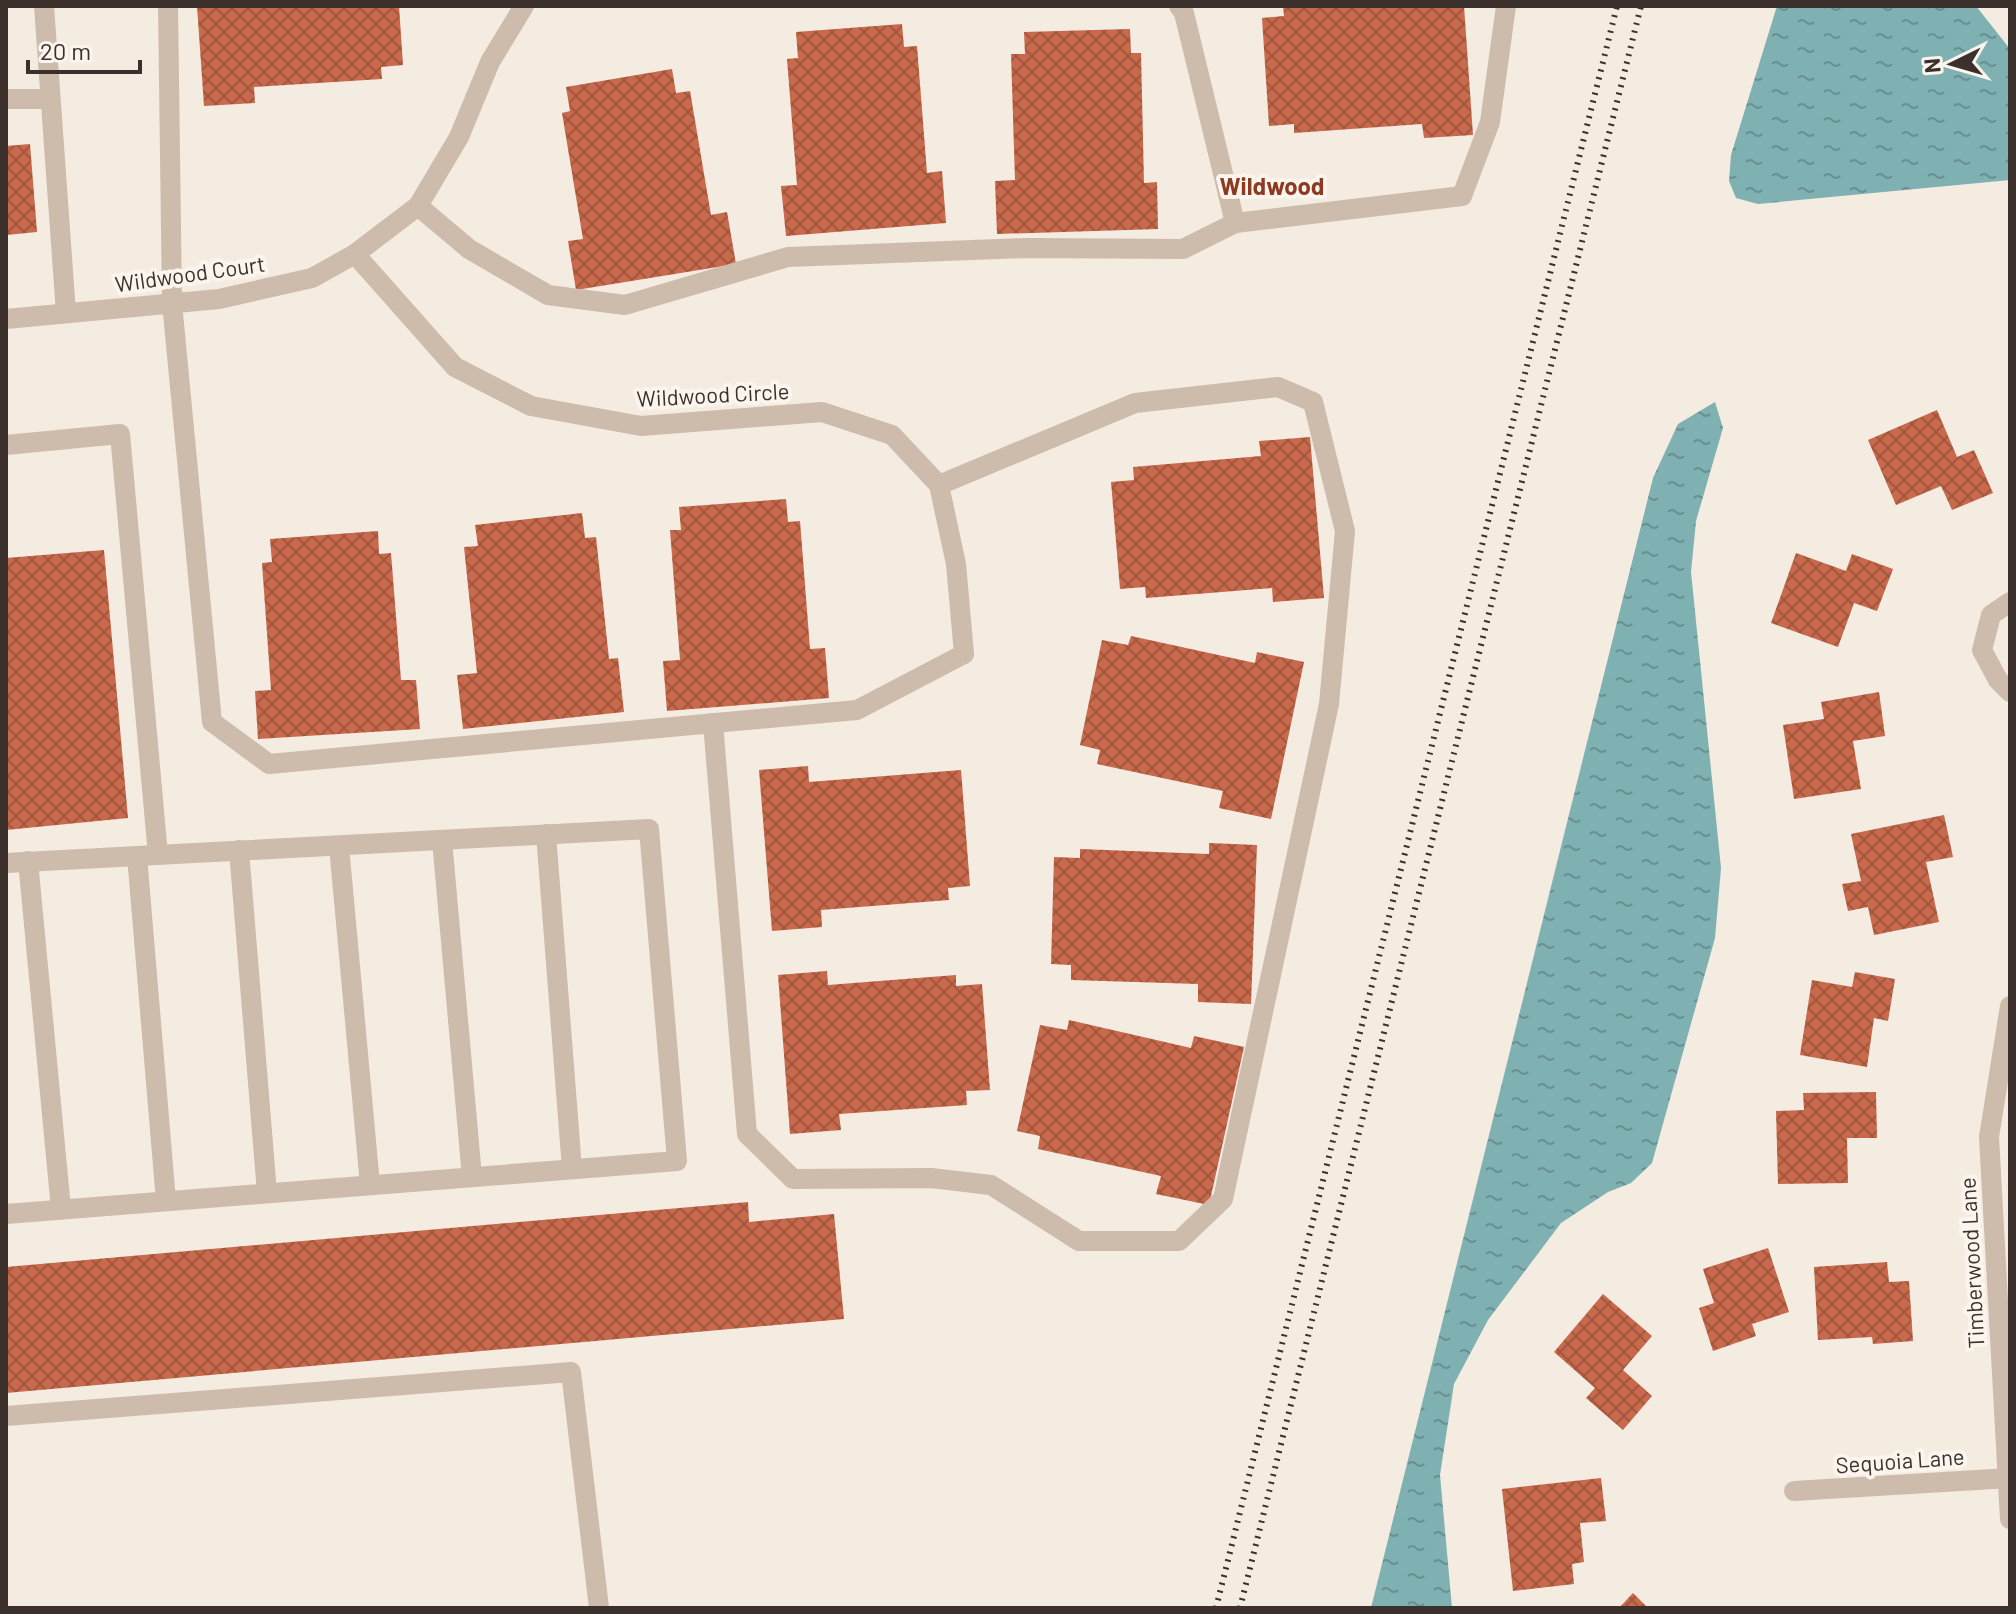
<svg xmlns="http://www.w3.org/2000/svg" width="2016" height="1614" viewBox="0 0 2016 1614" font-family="Barlow,sans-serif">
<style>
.water{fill:url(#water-ripples)}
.building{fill:url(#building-cross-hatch)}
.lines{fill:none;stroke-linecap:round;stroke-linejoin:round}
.service{stroke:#cdbbac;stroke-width:20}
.minor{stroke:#cdbbac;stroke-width:20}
.rail{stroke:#3b302b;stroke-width:6;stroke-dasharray:2 6;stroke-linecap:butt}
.labels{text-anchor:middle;stroke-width:8;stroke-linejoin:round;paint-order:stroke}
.street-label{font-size:22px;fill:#3b302b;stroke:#fbf5ee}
.neighbourhood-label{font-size:24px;font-weight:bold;fill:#8c3b22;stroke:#fbf5ee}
</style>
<defs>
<pattern id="water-ripples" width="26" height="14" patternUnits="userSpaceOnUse" patternTransform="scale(2)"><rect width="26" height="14" fill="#7fb0b2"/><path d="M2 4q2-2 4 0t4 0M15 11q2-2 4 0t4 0" fill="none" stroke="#699091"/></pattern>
<pattern id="building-cross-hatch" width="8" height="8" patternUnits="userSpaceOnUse" patternTransform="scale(2)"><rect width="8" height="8" fill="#c8694b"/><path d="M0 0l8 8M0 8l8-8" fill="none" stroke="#a4573f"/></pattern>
</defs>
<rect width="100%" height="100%" fill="#f4ebe1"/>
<!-- water -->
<g class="water">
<polygon points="1777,6 1976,6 2010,49 2010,180 1758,204 1736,198 1729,181 1731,155"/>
<polygon points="1715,402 1723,428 1696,521 1691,572 1721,868 1715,938 1652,1163 1631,1183 1608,1192 1561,1223 1488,1320 1454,1384 1440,1475 1452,1608 1371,1608 1653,478 1678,424"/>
</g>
<!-- building -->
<g class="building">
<polygon points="197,6 399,6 403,65 381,67 382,79 254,87 255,103 204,106"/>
<polygon points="1283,6 1464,6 1473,135 1424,138 1422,124 1294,133 1294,124 1269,126 1262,18 1284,16"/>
<polygon points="902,24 904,47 917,46 927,173 942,171 946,223 786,236 781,186 797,185 787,59 798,58 796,32"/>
<polygon points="1130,29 1131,53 1141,53 1144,183 1157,182 1158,229 997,234 995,181 1015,180 1011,54 1025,54 1024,32"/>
<polygon points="672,69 676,93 690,91 711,215 727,212 736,264 576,290 568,241 583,239 562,113 570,111 566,87"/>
<polygon points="30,144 37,232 6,235 6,146"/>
<polygon points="1937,410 1957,457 1974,450 1993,493 1952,510 1941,486 1896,505 1868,440"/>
<polygon points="1310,437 1324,598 1273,602 1272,588 1146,598 1145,587 1120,589 1111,482 1134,480 1133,467 1261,456 1259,441"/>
<polygon points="786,499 788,522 800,521 810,649 825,648 829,698 667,711 663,661 680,660 670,530 681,530 679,507"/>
<polygon points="582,513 585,538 596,537 609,659 618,658 624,712 463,729 457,675 477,673 464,547 478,546 475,525"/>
<polygon points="378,531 379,554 391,553 401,680 416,680 420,729 258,739 255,691 271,690 262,563 272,562 270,539"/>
<polygon points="104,550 128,818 6,830 6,558"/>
<polygon points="1796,553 1846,571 1852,554 1893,569 1877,611 1854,603 1838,647 1771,623"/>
<polygon points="1131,636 1255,663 1257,652 1304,662 1271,819 1219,808 1223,791 1097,764 1100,750 1080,745 1102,640 1128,645"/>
<polygon points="1879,692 1885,736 1853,741 1861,789 1794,799 1783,725 1824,719 1821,702"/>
<polygon points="808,766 809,782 961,770 970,886 948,888 949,900 821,910 822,927 772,931 759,770"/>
<polygon points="1944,815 1953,857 1926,862 1939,922 1874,935 1868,907 1848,911 1842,884 1861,881 1851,834"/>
<polygon points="1209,843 1257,845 1251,1004 1198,1002 1198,984 1071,980 1071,965 1051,964 1054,857 1080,858 1080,849 1209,854"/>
<polygon points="827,971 828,985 956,975 956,986 982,984 990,1090 966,1091 967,1105 839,1114 841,1130 790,1134 778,975"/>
<polygon points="1855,972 1895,979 1888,1021 1874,1018 1867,1067 1800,1055 1812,980 1852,987"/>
<polygon points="1069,1020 1191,1048 1194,1036 1244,1047 1209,1205 1156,1194 1161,1176 1038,1149 1040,1136 1017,1131 1040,1025 1067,1030"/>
<polygon points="1876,1092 1877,1138 1847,1138 1848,1183 1778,1184 1776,1111 1804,1110 1803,1093"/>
<polygon points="748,1202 749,1222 834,1214 844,1319 6,1393 6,1267"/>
<polygon points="1768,1248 1789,1312 1752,1324 1756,1336 1713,1351 1699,1308 1714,1303 1703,1269"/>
<polygon points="1887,1262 1889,1282 1909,1281 1913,1341 1873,1344 1872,1337 1818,1340 1814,1267"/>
<polygon points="1603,1294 1652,1336 1623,1370 1652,1396 1623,1430 1586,1398 1595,1388 1554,1352"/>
<polygon points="1601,1478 1606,1521 1580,1523 1584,1562 1572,1564 1574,1584 1513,1591 1502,1489"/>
<polygon points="1633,1593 1648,1608 1619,1608"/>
</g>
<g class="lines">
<!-- service -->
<g class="service">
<polyline points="44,6 66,313"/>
<polyline points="168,6 172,303 212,722 269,764 857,710 964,654"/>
<polyline points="1179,6 1184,13 1235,223"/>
<polyline points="6,99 50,99"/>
<polyline points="418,206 469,249 548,295 625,305 788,257 1027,248 1183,249 1235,223 1462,196 1490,122 1506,6"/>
<polyline points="6,445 120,434 158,855"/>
<polyline points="713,723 747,1134 793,1179 931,1178 991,1185 1079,1241 1179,1241 1223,1199 1329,704 1345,531 1313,402 1278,387 1135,403 939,485"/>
<polyline points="546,834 572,1169"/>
<polyline points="442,840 472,1177"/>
<polyline points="339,846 370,1185"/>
<polyline points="239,850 267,1193"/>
<polyline points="137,856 166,1201"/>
<polyline points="28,861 61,1209"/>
<polyline points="6,863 649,829 677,1161 6,1214"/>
<polyline points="6,1416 571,1372 599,1608"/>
</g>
<!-- minor -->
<g class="minor">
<polyline points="355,254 455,367 531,406 641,426 822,412 892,435 939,485 956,564 964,654"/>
<polyline points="6,319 219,299 312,278 355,254 418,206 459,137 490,62 524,6"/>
<polyline points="2010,602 1991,615 1982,650 1998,680 2010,692"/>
<polyline points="2010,1006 1989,1137 2010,1519"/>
<polyline points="1794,1491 2010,1478"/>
</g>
<!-- rail -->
<g class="rail">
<polyline points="1216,1608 1617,6"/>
<polyline points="1240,1608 1641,6"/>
</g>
</g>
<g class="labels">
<!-- street labels -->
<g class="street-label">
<text transform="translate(190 274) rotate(-8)" y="8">Wildwood Court</text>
<text transform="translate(713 395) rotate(-3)" y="8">Wildwood Circle</text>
<text transform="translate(1972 1263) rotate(-93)" y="8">Timberwood Lane</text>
<text transform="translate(1900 1461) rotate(-4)" y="8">Sequoia Lane</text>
</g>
<!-- neighbourhood labels -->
<g class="neighbourhood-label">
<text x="1272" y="195">Wildwood</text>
</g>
</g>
<!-- border -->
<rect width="2016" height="1614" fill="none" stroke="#3b302b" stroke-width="16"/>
<!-- north arrow -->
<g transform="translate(1952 64) rotate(265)" stroke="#fbf5ee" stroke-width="6" paint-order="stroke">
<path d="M0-6L14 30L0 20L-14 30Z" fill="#3b302b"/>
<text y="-12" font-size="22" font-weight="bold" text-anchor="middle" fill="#3b302b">N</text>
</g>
<!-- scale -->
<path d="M28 60v12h112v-12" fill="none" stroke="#3b302b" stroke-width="4"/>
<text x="40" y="60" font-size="24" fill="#3b302b" stroke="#fbf5ee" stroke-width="6" paint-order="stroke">20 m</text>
</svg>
